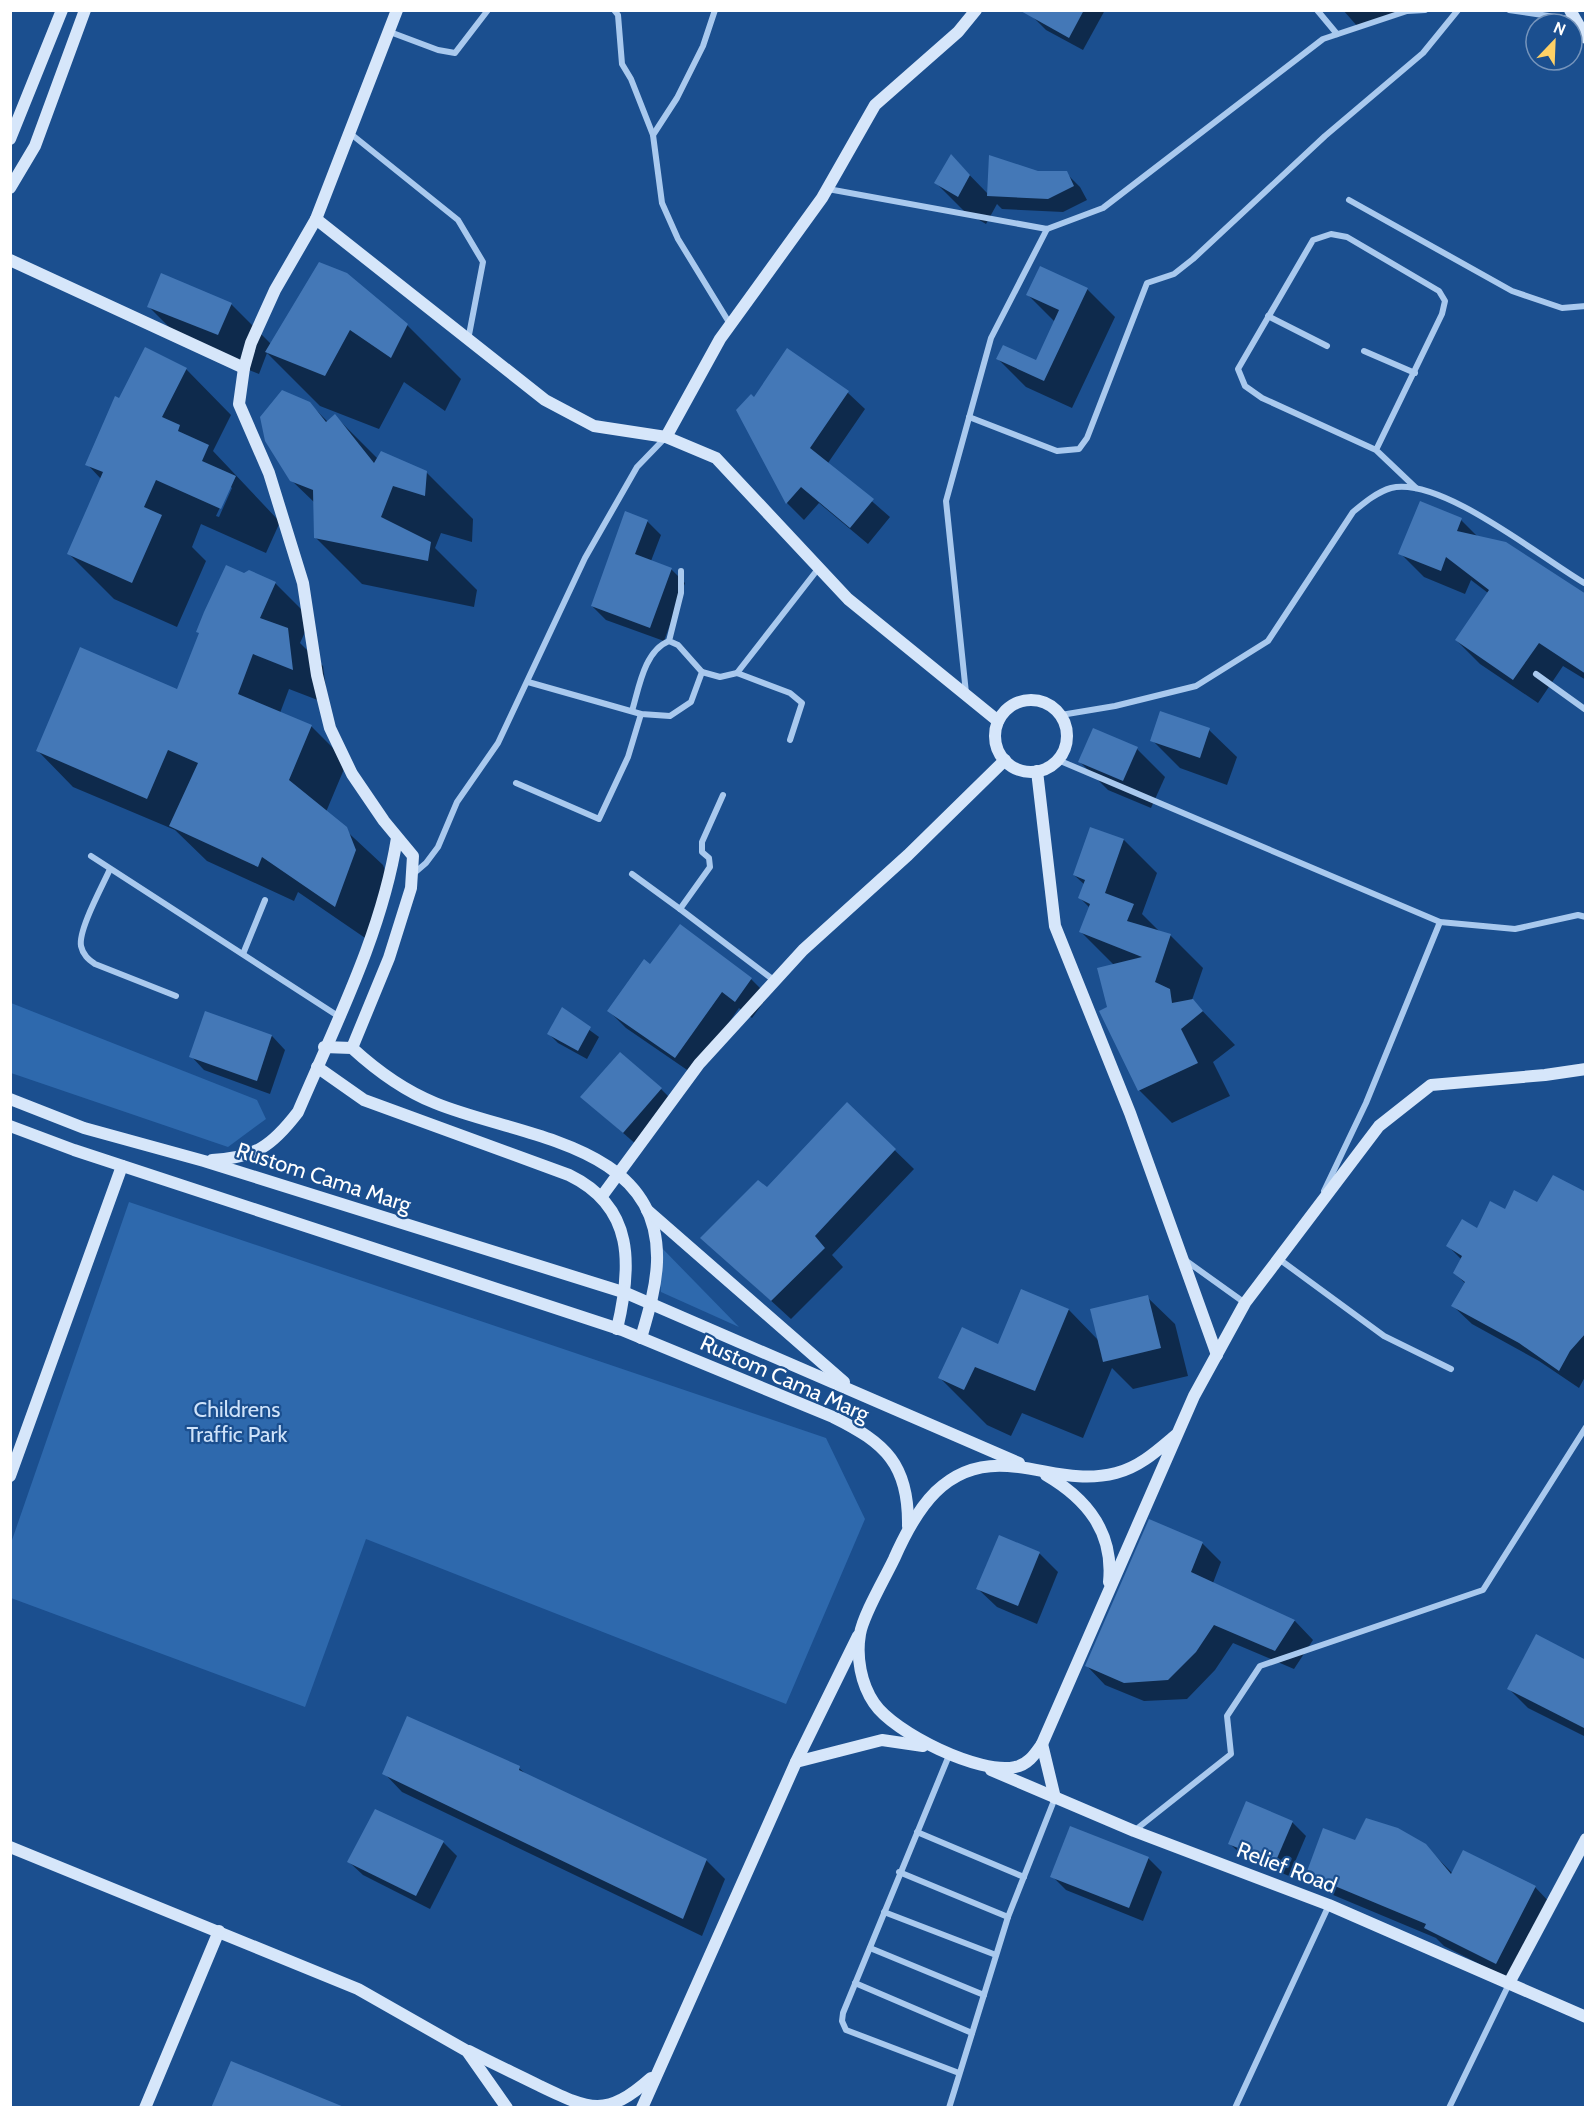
<svg xmlns="http://www.w3.org/2000/svg" width="1596" height="2118" viewBox="0 0 1596 2118" font-family="Cabin,sans-serif">
<style>
.green{fill:#2e69ad}
.shadow{fill:#0007;fill-rule:evenodd}
.building{fill:#4478b7}
.lines{fill:none;stroke-linecap:round;stroke-linejoin:round}
.street{stroke:#a9c9ee;stroke-width:6}
.secondary{stroke:#d6e6fa;stroke-width:12}
.labels{text-anchor:middle;stroke-width:4.5;stroke-linejoin:round;paint-order:stroke}
.street-label{font-size:22px;fill:#fff;stroke:#1b4f8f}
.park-label{font-size:22px;fill:#cfe3fa;stroke:#1b4f8f}
</style>
<rect width="100%" height="100%" fill="#1b4f8f"/>
<!-- green -->
<g class="green">
<polygon points="11,1003 257,1100 266,1119 228,1147 11,1073"/>
<polygon points="129,1202 826,1438 865,1519 786,1704 366,1539 305,1707 11,1598 11,1543"/>
<polygon points="657,1243 739,1327 661,1292"/>
</g>
<!-- shadow -->
<g class="shadow">
<polygon points="1035,10 1105,10 1083,50 1046,30 1032,16"/>
<polygon points="1343,10 1406,10 1358,27"/>
<polygon points="952,157 988,194 1037,172 1066,173 1080,187 1087,200 1063,212 1002,209 997,204 986,224 964,211 936,183"/>
<polygon points="320,264 407,325 461,379 445,411 404,382 379,429 320,406 267,353 259,374 189,347 149,307 231,304 271,344"/>
<polygon points="1087,289 1115,317 1072,408 1026,387 998,359 1036,362 1055,322 1028,295"/>
<polygon points="788,351 848,393 865,409 828,463 890,517 868,544 819,503 804,520 787,503 738,411 754,399"/>
<path d="M186,369l45,46 -18,36 67,71 -14,31 -65,-29 -9,23 14,14 -29,66 -63,-28 -45,-45 32,-75 -14,-15zM230,486l2,2 -13,29 -3,-1z"/>
<polygon points="309,403 328,422 335,416 378,459 426,472 473,519 472,542 441,533 435,548 477,590 474,607 362,584 315,537 315,503 291,480"/>
<polygon points="1461,520 1479,538 1586,600 1586,680 1563,666 1538,703 1480,664 1456,640 1488,593 1471,580 1465,594 1424,577 1400,553"/>
<polygon points="647,521 661,535 651,561 671,569 685,583 664,641 606,620 592,606"/>
<polygon points="244,575 275,583 311,619 300,643 323,666 328,704 289,689 280,713 311,726 347,762 326,812 383,865 391,886 371,942 298,892 294,901 207,861 175,830 73,787 38,751 178,690"/>
<polygon points="1209,730 1237,757 1227,785 1180,768 1152,740"/>
<polygon points="1137,749 1165,777 1151,808 1108,790 1080,762"/>
<polygon points="1091,829 1124,840 1157,873 1142,914 1160,932 1170,935 1203,968 1192,1000 1235,1045 1213,1062 1230,1096 1172,1123 1139,1090 1109,1008 1115,966 1081,932 1090,908 1080,898 1085,885 1074,875"/>
<polygon points="680,926 751,979 768,996 752,1018 739,1008 693,1074 626,1028 609,1011 651,966"/>
<polygon points="562,1010 599,1037 587,1059 558,1043 549,1034"/>
<polygon points="272,1036 285,1050 270,1094 204,1070 191,1056"/>
<polygon points="661,1089 675,1103 638,1146 582,1097"/>
<polygon points="847,1104 914,1169 832,1255 843,1267 791,1319 702,1238 767,1189"/>
<polygon points="1586,1194 1586,1375 1579,1388 1539,1361 1472,1324 1453,1306 1466,1284 1454,1273 1461,1259 1448,1246 1478,1230 1505,1211"/>
<polygon points="1022,1291 1069,1310 1100,1342 1147,1297 1175,1324 1188,1376 1133,1389 1112,1368 1083,1438 1022,1413 1011,1436 987,1425 940,1378 999,1346"/>
<polygon points="1000,1537 1040,1554 1058,1572 1037,1624 997,1607 978,1589"/>
<polygon points="1202,1543 1221,1562 1213,1583 1295,1621 1313,1640 1294,1669 1233,1643 1215,1670 1187,1699 1144,1701 1105,1685 1087,1666"/>
<polygon points="1586,1662 1586,1737 1528,1708 1509,1689"/>
<polygon points="519,1768 528,1776 706,1860 725,1879 702,1936 402,1792 384,1773"/>
<polygon points="1292,1822 1306,1836 1289,1876 1244,1857 1230,1844"/>
<polygon points="443,1842 457,1856 430,1909 363,1875 349,1862"/>
<polygon points="1356,1842 1425,1845 1453,1874 1535,1887 1553,1906 1515,1982 1444,1946 1436,1938 1326,1892 1307,1874"/>
<polygon points="1148,1858 1162,1872 1143,1921 1066,1890 1052,1876"/>
</g>
<!-- building -->
<g class="building">
<polygon points="1019,10 1084,10 1069,38"/>
<polygon points="951,154 970,175 958,197 934,183"/>
<polygon points="989,155 1038,171 1067,171 1074,186 1048,199 987,196"/>
<polygon points="319,262 347,273 408,324 391,358 350,330 325,376 265,352"/>
<polygon points="1040,266 1088,288 1044,381 996,359 1003,345 1036,360 1059,310 1026,295"/>
<polygon points="161,273 232,303 218,335 147,307"/>
<polygon points="145,347 187,368 162,417 180,425 178,431 209,445 202,461 236,476 221,509 156,480 144,507 162,515 132,583 67,554 103,472 85,465 115,396 119,398"/>
<polygon points="787,348 849,391 810,448 874,499 850,528 801,487 786,504 736,410 751,394 754,397"/>
<polygon points="282,390 310,402 326,422 335,414 374,463 381,451 427,471 425,496 393,486 381,517 431,542 428,561 314,538 313,490 290,481 265,441 260,417"/>
<polygon points="1420,501 1462,518 1457,531 1506,542 1586,594 1586,674 1539,643 1513,680 1455,640 1489,590 1446,557 1441,571 1398,554"/>
<polygon points="625,511 648,520 635,554 672,568 650,628 591,606"/>
<polygon points="226,565 244,573 249,570 276,582 260,618 288,628 293,670 253,654 238,694 312,725 289,780 347,827 356,850 335,907 262,857 258,867 169,826 198,763 168,750 147,799 36,751 80,647 177,689 199,633 196,632 204,612"/>
<polygon points="1160,711 1210,728 1200,758 1150,741"/>
<polygon points="1093,728 1138,747 1123,781 1078,762"/>
<polygon points="1090,827 1124,839 1105,893 1134,904 1127,921 1171,934 1155,982 1170,989 1172,1003 1193,999 1203,1011 1181,1029 1198,1063 1138,1091 1099,1011 1107,1007 1097,968 1142,957 1079,932 1090,904 1078,898 1085,880 1073,875"/>
<polygon points="680,924 752,978 735,1002 722,992 675,1058 607,1011 644,959 650,964"/>
<polygon points="562,1007 591,1027 578,1051 547,1034"/>
<polygon points="205,1011 272,1035 257,1081 189,1057"/>
<polygon points="620,1052 662,1088 623,1133 580,1097"/>
<polygon points="847,1102 896,1149 815,1236 825,1248 771,1301 700,1238 758,1180 767,1187"/>
<polygon points="1553,1175 1586,1192 1586,1333 1570,1351 1559,1371 1519,1343 1451,1306 1465,1282 1453,1273 1462,1256 1446,1246 1462,1219 1477,1228 1490,1201 1505,1209 1514,1190 1537,1202"/>
<polygon points="1021,1289 1069,1309 1035,1391 975,1367 964,1390 938,1378 962,1327 998,1344"/>
<polygon points="1148,1295 1161,1348 1103,1362 1090,1309"/>
<polygon points="1149,1519 1203,1542 1191,1572 1295,1620 1275,1651 1214,1625 1196,1652 1168,1680 1124,1683 1085,1666"/>
<polygon points="999,1535 1040,1552 1018,1606 976,1589"/>
<polygon points="1536,1634 1586,1660 1586,1729 1507,1689"/>
<polygon points="407,1716 520,1766 519,1770 707,1859 683,1919 382,1774"/>
<polygon points="1246,1801 1293,1821 1275,1863 1228,1844"/>
<polygon points="375,1809 444,1841 416,1896 347,1862"/>
<polygon points="1366,1818 1398,1828 1426,1844 1451,1874 1463,1850 1536,1886 1496,1964 1424,1928 1426,1924 1306,1874 1323,1828 1355,1840"/>
<polygon points="1070,1826 1149,1857 1129,1908 1050,1877"/>
<polygon points="231,2061 344,2107 344,2108 211,2108"/>
</g>
<g class="lines">
<!-- street -->
<g class="street">
<polyline points="614,10 618,15 622,64 631,79 653,135"/>
<polyline points="715,10 703,46 677,98 653,135 662,203 678,239 730,324"/>
<polyline points="1317,10 1337,34"/>
<polyline points="1509,10 1576,20"/>
<polyline points="390,32 438,50 455,53 488,10"/>
<polyline points="351,134 458,220 483,262 468,340"/>
<polyline points="828,189 1047,229 1103,208 1323,39 1407,11 1425,10"/>
<polyline points="1349,200 1512,291 1562,308 1586,306"/>
<polyline points="1268,316 1327,346"/>
<polyline points="1364,351 1415,373"/>
<polyline points="969,417 1057,451 1079,449 1087,438 1147,283 1174,274 1193,259 1325,136 1423,53 1458,10"/>
<polyline points="1376,450 1442,314 1445,301 1439,291 1347,237 1331,234 1313,240 1238,369 1245,386 1262,398 1376,450 1416,488"/>
<polyline points="702,672 720,677 737,673 790,693 802,703 790,740"/>
<polyline points="737,673 818,569"/>
<polyline points="1536,674 1586,710"/>
<polyline points="528,682 641,714 670,716 691,702 702,672 678,645 669,641 681,593 681,571"/>
<polyline points="966,693 946,501 991,338 1047,229"/>
<path d="M632,711c7,-23 12,-60 37,-70"/>
<path d="M1061,715l54,-9 81,-20 72,-45 85,-129c11,-9 24,-20 38,-24 50,-12 150,70 195,96"/>
<polyline points="1058,760 1440,922 1515,929 1578,915 1586,917"/>
<polyline points="516,783 599,819 628,757 641,714"/>
<polyline points="723,795 702,842 702,852 709,858 710,867 680,909 775,981"/>
<polyline points="91,856 338,1016"/>
<path d="M110,869c-7,16 -32,61 -29,77 2,9 7,13 14,18l81,32"/>
<polyline points="632,874 680,909"/>
<polyline points="412,875 426,863 438,847 457,802 498,743 585,558 637,467 665,438"/>
<polyline points="243,954 265,900"/>
<polyline points="1324,1191 1366,1103 1440,922"/>
<polyline points="1279,1259 1384,1336 1451,1369"/>
<polyline points="1185,1260 1245,1303"/>
<polyline points="950,1753 843,2013 842,2021 846,2030 959,2073"/>
<polyline points="1134,1831 1231,1754 1227,1716 1260,1666 1483,1590 1586,1427"/>
<polyline points="917,1832 1024,1877"/>
<polyline points="899,1872 1008,1917"/>
<polyline points="884,1912 996,1955"/>
<polyline points="870,1948 984,1995"/>
<polyline points="855,1983 972,2033"/>
<polyline points="949,2108 1008,1917 1055,1798"/>
<polyline points="1235,2108 1329,1905"/>
<polyline points="1449,2108 1509,1984"/>
</g>
<!-- secondary -->
<g class="secondary">
<polyline points="1570,10 1586,38"/>
<polyline points="10,139 62,10"/>
<polyline points="10,188 35,146 85,10"/>
<polyline points="316,219 545,400 594,426 666,437 716,458 848,599 998,721"/>
<polyline points="10,260 244,368"/>
<polyline points="666,437 720,339 822,198 875,105 958,32 976,10"/>
<circle cx="1031" cy="736" r="36"/>
<polyline points="1037,771 1055,926 1130,1113 1217,1355"/>
<path d="M324,1047l28,1c24,22 53,43 83,55 82,34 226,39 222,159 -1,26 -9,52 -16,76"/>
<polyline points="352,1048 389,958 411,888 413,856 384,821 352,774 330,728 317,675 303,583 269,473 239,404 244,368 251,343 275,290 316,219 397,10"/>
<path d="M317,1067l47,33 205,75c66,32 63,91 48,154"/>
<polyline points="10,1099 84,1128 204,1161 626,1293 1019,1463"/>
<path d="M10,1126l64,24 548,180 211,87c53,26 76,48 75,109"/>
<path d="M212,1160c43,-2 60,-14 86,-48 38,-89 84,-179 99,-274"/>
<polyline points="602,1196 699,1064 803,950 908,855 1005,760"/>
<polyline points="647,1210 844,1382"/>
<path d="M1177,1434c-19,16 -37,33 -61,39 -40,10 -69,-4 -108,-7 -63,-5 -92,43 -114,93 -9,19 -31,56 -34,75 -4,23 1,50 14,69 20,30 106,72 141,64 13,-2 20,-13 27,-23l152,-348 51,-93 134,-177 52,-41 114,-10 41,-6"/>
<path d="M1046,1475c41,24 68,57 63,107"/>
<polyline points="10,1476 122,1166"/>
<polyline points="1042,1744 1055,1798"/>
<polyline points="796,1762 882,1740 923,1746"/>
<polyline points="991,1770 1134,1831 1329,1905 1586,2017"/>
<polyline points="10,1847 358,1989 467,2051 507,2108"/>
<polyline points="1509,1983 1586,1839"/>
<path d="M469,2051c23,12 47,23 71,35 50,24 66,32 111,-8"/>
<polyline points="145,2108 219,1931"/>
<polyline points="642,2108 796,1762 858,1636"/>
</g>
</g>
<g class="labels">
<!-- street labels -->
<g class="street-label">
<text transform="translate(324 1177) rotate(18)" y="8">Rustom Cama Marg</text>
<text transform="translate(785 1378) rotate(24)" y="8">Rustom Cama Marg</text>
<text transform="translate(1287 1867) rotate(21)" y="8">Relief Road</text>
</g>
<!-- park labels -->
<g class="park-label">
<text x="237" y="1417">Childrens<tspan x="237" dy="25">Traffic Park</tspan></text>
</g>
</g>
<!-- border -->
<rect width="1596" height="2118" fill="none" stroke="#ffffff" stroke-width="24"/>
<!-- north arrow -->
<g transform="translate(1554 42) rotate(23)"><circle r="28" fill="#1b4f8f" stroke="#7695bc" stroke-width="1.5"/>
<path d="M0-4.5L10 22L0 15L-10 22Z" fill="#ffd166"/>
<text y="-9" font-size="16" font-weight="bold" text-anchor="middle" fill="#ffffff">N</text>
</g>
</svg>
